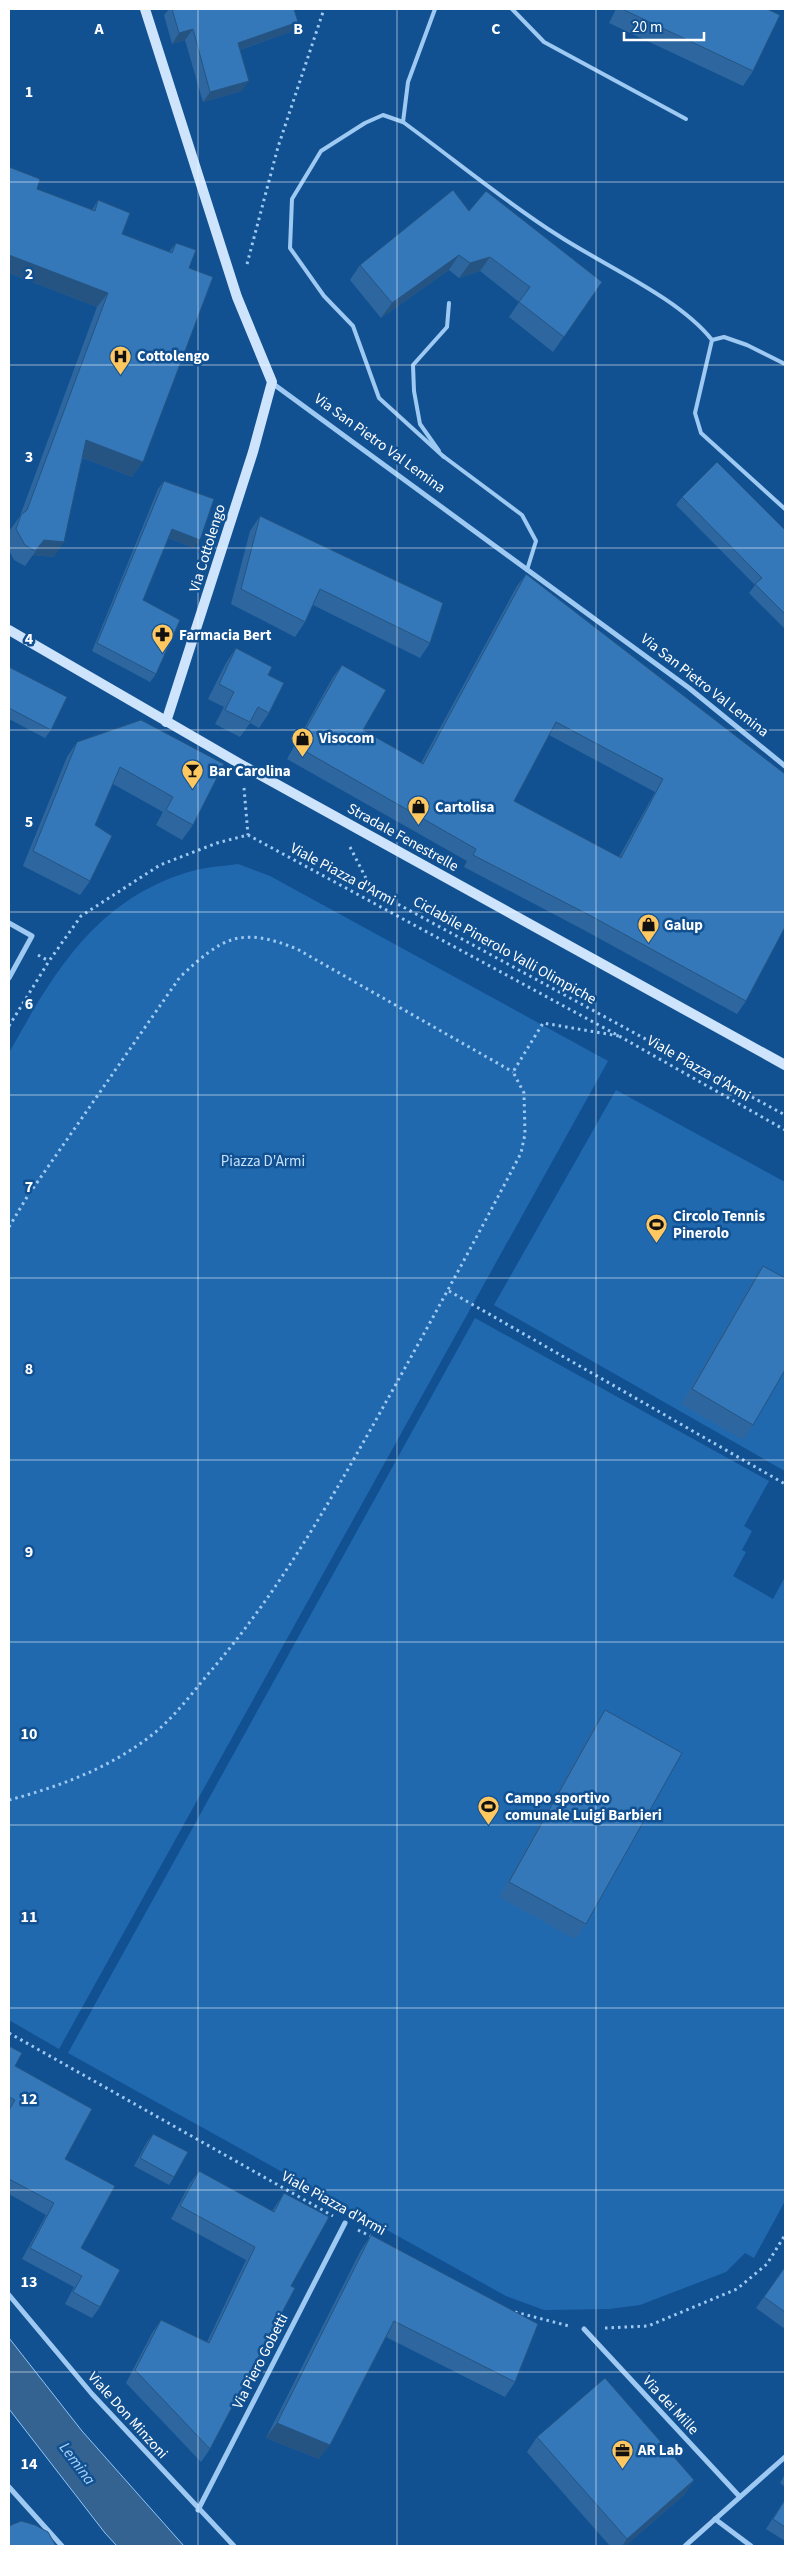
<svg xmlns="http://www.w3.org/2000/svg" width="794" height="2555" viewBox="0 0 794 2555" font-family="'Source Sans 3',sans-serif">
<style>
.green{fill:#2169af}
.water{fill:#346391;stroke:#90c5f6}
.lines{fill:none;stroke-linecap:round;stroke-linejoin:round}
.path{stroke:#9ec9f2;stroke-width:3;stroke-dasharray:2.5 4;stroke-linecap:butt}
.lane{stroke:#9ec9f2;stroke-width:4}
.street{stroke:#9ec9f2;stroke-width:5}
.secondary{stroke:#cde4fc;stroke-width:10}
.wall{fill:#2e679f;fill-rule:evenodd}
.shaded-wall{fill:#255482}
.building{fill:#3578b9;stroke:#255482;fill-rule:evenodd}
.grid{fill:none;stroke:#fff;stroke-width:1;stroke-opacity:0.55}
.labels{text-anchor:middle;stroke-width:5;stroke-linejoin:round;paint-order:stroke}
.poi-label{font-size:15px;font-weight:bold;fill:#fff;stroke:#125191;text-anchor:start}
.street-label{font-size:15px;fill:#fff;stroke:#125191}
.park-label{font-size:15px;fill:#c5e2fd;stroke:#125191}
.water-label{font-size:16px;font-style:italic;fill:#aad3f9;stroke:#125191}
.grid-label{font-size:16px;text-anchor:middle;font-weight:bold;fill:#fff;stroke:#125191;stroke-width:5;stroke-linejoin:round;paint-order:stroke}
</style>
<rect width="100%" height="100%" fill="#125191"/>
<!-- green -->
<g class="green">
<path d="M238,864l32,12 338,185 -549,988 -50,-29v-967c45,-81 88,-155 183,-182 15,-4 31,-5 46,-7z"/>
<polygon points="616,1090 785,1182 785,1471 494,1305"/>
<polygon points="475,1318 769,1481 744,1526 752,1531 742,1550 746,1552 733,1576 773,1599 785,1577 785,2201 754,2258 745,2253 726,2272 640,2305 609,2309 544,2310 506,2296 68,2053"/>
</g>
<!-- water -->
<polygon class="water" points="9,2338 82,2431 184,2546 117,2546 105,2533 9,2409"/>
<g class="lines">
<!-- path -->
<g class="path">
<polyline points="247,264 278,147 324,9"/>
<polyline points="244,788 248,835"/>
<polyline points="350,847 372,890 785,1115"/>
<polyline points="38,955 49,961"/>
<polyline points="9,1026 49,961 81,916 160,865 217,843 248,835 619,1036 785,1130"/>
<path d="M9,1227l18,-30 153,-220c43,-40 60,-51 117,-28l216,123"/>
<polyline points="449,1291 785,1484"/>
<path d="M9,1800c49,-13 98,-31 139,-62 26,-19 46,-48 67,-72 62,-73 110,-156 157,-239 51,-91 101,-182 149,-274l4,-19 -1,-41 -11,-21 30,-49 76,13"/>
<polyline points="9,2033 333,2216"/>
<polyline points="358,2230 372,2237"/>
<polyline points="515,2312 569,2326"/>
<polyline points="605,2328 648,2326 737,2289 767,2264 785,2235"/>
</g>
<!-- lane -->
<g class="lane">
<polyline points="512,9 544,42 686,119"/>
<polyline points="403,122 408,82 435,9"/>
<polyline points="712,340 724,337 747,345 785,364"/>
<polyline points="439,451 420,424 414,391 413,365 447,327 449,303"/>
<polyline points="443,456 522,515 536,541 527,570"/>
<path d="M444,457l-65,-59 -26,-72 -29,-30 -34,-48 2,-49 29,-48 44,-28 18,-8 20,7c52,38 102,80 156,114 46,30 120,62 153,104l-17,73 6,20 84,76"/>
</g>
<!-- street -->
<g class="street">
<polyline points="272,383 689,688 785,766"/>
<polyline points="9,923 32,936 9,978"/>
<polyline points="9,2295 92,2394 234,2546"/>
<polyline points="584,2329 740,2497"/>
<polyline points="9,2487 62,2546"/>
<polyline points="198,2510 345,2223"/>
<polyline points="715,2519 751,2546"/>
<polyline points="685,2546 785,2457"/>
</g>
<!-- secondary -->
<g class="secondary">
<polyline points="145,9 237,297 272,382 253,452 166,722"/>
<polyline points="9,630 242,765 785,1065"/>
</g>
</g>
<!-- wall -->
<g class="wall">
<polygon points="169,9 294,9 298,22 290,32 240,50 242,91 203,102 185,40 172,44 164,15"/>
<polygon points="616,9 767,9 753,71 743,86 609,23"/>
<polygon points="9,168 37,189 92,210 98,200 122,234 169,252 176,243 189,268 132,477 83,458 54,557 33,555 25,566 14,560 9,550 9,534 10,530 20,516 97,307 9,273"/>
<polygon points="469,211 602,282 553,352 509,317 519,302 480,271 459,278 449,270 381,318 350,280 360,265"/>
<polygon points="164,481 194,548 168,538 143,600 156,674 150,682 92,651 158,489"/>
<polygon points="682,497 785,530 785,627 784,628 749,593 755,585 676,505"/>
<polygon points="260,516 430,643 420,658 313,605 305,622 295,637 231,604 250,531"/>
<path d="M526,574l259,200 -39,227 -9,13 -155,-85 -118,-62 3,-6 -180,-102 46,-82 9,-12 21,65 58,33 96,-177zM549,735l106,57 -36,65 -105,-56z"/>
<polygon points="236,648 268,675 269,713 259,728 250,723 240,737 215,724 224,707 208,699 226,663"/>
<polygon points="9,667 51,730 45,738 9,719"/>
<polygon points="141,720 193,825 182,840 156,825 163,812 113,784 95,825 90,881 80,895 23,866 67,757 77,742"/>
<polygon points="763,1266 753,1425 743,1440 681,1404 753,1281"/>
<polygon points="605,1710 586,1924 575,1939 499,1897 595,1725"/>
<polygon points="9,2046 15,2066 65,2159 81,2248 100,2307 92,2318 65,2304 74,2287 22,2259 46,2215 9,2194"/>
<polygon points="153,2134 174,2177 169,2185 134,2166 147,2142"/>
<polygon points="199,2171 272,2211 284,2193 291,2286 210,2449 201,2462 126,2383 152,2333 161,2320 207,2342 246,2260 171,2219 190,2183"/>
<polygon points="371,2235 515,2382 505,2397 386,2337 319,2459 266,2438 361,2250"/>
<polygon points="785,2267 785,2329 756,2308"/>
<polygon points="537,2437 694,2480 684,2495 625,2546 610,2546 527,2452"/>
<polygon points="785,2474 785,2487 780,2483"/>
<polygon points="785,2499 785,2541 766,2529"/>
</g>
<!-- shaded-wall -->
<g class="shaded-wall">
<polygon points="298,22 290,32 231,53 238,43"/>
<polygon points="193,29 185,40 172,44 179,33"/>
<polygon points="249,81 242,91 203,102 210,92"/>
<polygon points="9,255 108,293 97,307 9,273"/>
<polygon points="459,255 449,270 381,318 392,303"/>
<polygon points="490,257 480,271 459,278 470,263"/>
<polygon points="86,440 143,462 132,477 76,455"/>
<polygon points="172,529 200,540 194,548 166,537"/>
<polygon points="44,540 64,542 54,557 33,555 25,566"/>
<polygon points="277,2423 330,2445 319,2459 266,2438"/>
<polygon points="694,2480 684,2495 625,2546 622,2546 627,2539"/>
</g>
<!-- building -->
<g class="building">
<polygon points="172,9 294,9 298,22 238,43 249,81 210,92 193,29 179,33"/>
<polygon points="622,9 767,9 780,15 753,71"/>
<polygon points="9,167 40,179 37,189 95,211 98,200 130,213 122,234 172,253 176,243 196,250 189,268 213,277 143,462 86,440 64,542 44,540 35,551 25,545 16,529 21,515 27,510 108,293 9,255"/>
<polygon points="453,190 469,211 486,191 602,282 564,337 519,302 530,287 490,257 470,263 459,255 392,303 360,265"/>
<polygon points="717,462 785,530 785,614 755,584 762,578 682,497"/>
<polygon points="164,481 214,499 200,540 172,529 143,600 180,620 156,674 97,643"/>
<polygon points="260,516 443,603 430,643 320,589 305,622 241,589"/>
<path d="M526,574l259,200v153l-39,74 -155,-85 -118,-61 3,-6 -180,-103 46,-81 44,25 -23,40 60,34zM556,722l107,57 -42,79 -107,-57z"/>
<polygon points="236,648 272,667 268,675 284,683 269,713 258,707 250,722 225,710 234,692 219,684"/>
<polygon points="9,667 67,697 51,730 9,708"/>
<polygon points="141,720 224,764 193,825 166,810 173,797 120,767 95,825 112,836 90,881 33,851 77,742"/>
<polygon points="763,1266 785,1278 785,1370 753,1425 692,1389"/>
<polygon points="605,1710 682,1753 586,1924 509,1882"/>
<polygon points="9,2046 22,2053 15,2066 92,2109 65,2159 115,2186 81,2248 120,2270 100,2307 73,2292 82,2276 30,2248 54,2203 9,2179 9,2110 15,2100 9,2097"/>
<polygon points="153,2134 188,2152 174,2177 140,2158"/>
<polygon points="199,2171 274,2212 284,2193 329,2217 291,2286 295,2288 210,2449 135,2370 161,2320 209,2343 255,2247 180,2206"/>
<polygon points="371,2235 538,2324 515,2382 394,2321 330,2445 277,2423"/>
<polygon points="785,2267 785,2312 764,2297"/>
<polygon points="605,2378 694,2480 627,2539 537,2437"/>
<polygon points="785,2500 785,2527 773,2519"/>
<polygon points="21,2521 35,2525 48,2532 56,2546 9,2546 9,2526"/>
</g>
<!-- grid -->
<path class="grid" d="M198,9v2537M397,9v2537M596,9v2537M9,182h776M9,365h776M9,548h776M9,730h776M9,912h776M9,1095h776M9,1278h776M9,1460h776M9,1642h776M9,1825h776M9,2008h776M9,2190h776M9,2372h776"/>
<!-- icons -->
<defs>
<symbol id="hospital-pin" viewBox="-11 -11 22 30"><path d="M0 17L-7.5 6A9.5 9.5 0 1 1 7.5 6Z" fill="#ffc75f" stroke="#125191"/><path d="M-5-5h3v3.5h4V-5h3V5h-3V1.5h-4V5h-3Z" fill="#111"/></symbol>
<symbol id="pharmacy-pin" viewBox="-11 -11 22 30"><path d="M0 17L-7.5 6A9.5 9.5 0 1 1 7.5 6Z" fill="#ffc75f" stroke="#125191"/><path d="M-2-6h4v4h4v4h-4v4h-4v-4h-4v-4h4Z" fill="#111"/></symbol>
<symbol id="shop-pin" viewBox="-11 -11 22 30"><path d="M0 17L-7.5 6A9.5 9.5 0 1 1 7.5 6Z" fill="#ffc75f" stroke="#125191"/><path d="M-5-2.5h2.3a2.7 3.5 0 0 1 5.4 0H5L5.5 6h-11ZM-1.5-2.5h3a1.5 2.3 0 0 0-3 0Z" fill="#111"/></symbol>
<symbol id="bar-pin" viewBox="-11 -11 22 30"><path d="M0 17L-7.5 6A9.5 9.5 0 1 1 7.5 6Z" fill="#ffc75f" stroke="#125191"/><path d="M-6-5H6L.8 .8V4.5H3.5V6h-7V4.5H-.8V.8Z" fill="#111"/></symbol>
<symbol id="stadium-pin" viewBox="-11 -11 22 30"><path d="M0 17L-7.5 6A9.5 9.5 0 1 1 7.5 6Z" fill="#ffc75f" stroke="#125191"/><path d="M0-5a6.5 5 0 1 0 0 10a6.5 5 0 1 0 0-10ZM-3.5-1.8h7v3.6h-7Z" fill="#111"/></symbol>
<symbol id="office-pin" viewBox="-11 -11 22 30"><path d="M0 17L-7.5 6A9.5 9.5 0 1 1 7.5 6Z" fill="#ffc75f" stroke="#125191"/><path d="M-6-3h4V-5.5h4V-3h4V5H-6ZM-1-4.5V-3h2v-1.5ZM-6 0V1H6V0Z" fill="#111"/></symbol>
</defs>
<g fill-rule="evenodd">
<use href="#hospital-pin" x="108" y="344" width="25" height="34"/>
<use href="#pharmacy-pin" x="150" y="622" width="25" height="34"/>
<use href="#shop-pin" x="290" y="726" width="25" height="34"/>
<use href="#bar-pin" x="180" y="758" width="25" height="34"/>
<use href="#shop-pin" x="406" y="794" width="25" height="34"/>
<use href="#shop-pin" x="636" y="912" width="25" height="34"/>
<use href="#stadium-pin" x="644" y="1212" width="25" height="34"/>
<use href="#stadium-pin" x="476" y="1794" width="25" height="34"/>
<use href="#office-pin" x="610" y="2438" width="25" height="34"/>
</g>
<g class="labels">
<!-- poi labels -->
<g class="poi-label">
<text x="137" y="361">Cottolengo</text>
<text x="179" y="640">Farmacia Bert</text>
<text x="319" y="743">Visocom</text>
<text x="209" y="776">Bar Carolina</text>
<text x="435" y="812">Cartolisa</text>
<text x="664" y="930">Galup</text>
<text x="673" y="1221">Circolo Tennis<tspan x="673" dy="17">Pinerolo</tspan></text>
<text x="505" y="1803">Campo sportivo<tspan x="505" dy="17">comunale Luigi Barbieri</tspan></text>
<text x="638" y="2455">AR Lab</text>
</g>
<!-- street labels -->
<g class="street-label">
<text transform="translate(380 443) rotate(36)" y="5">Via San Pietro Val Lemina</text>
<text transform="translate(207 548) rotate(-73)" y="5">Via Cottolengo</text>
<text transform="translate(705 685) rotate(38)" y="5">Via San Pietro Val Lemina</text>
<text transform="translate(403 837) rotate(29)" y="5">Stradale Fenestrelle</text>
<text transform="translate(343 874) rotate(28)" y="5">Viale Piazza d'Armi</text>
<text transform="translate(505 950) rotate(29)" y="5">Ciclabile Pinerolo Valli Olimpiche</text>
<text transform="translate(699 1068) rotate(30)" y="5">Viale Piazza d'Armi</text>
<text transform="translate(334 2203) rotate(29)" y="5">Viale Piazza d'Armi</text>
<text transform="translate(260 2361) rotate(-63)" y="5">Via Piero Gobetti</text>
<text transform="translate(671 2405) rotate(47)" y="5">Via dei Mille</text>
<text transform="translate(128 2415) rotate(48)" y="5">Viale Don Minzoni</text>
</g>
<!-- park labels -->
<g class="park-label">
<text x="263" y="1166">Piazza D'Armi</text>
</g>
<!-- water labels -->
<g class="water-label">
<text transform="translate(78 2463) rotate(53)" y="6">Lemina</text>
</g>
</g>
<g class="grid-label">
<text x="99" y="34">A</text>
<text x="298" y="34">B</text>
<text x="496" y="34">C</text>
<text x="29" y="97">1</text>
<text x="29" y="279">2</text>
<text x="29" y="462">3</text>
<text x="29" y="644">4</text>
<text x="29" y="827">5</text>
<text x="29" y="1009">6</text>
<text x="29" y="1192">7</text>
<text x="29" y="1374">8</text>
<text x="29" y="1557">9</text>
<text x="29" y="1739">10</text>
<text x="29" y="1922">11</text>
<text x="29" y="2104">12</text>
<text x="29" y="2287">13</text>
<text x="29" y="2469">14</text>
</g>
<!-- border -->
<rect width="794" height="2555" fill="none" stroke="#ffffff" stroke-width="20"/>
<!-- scale -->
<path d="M624 32v8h80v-8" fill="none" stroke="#ffffff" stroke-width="2.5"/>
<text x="632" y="32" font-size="15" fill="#ffffff" stroke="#125191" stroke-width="4" paint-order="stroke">20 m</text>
</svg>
